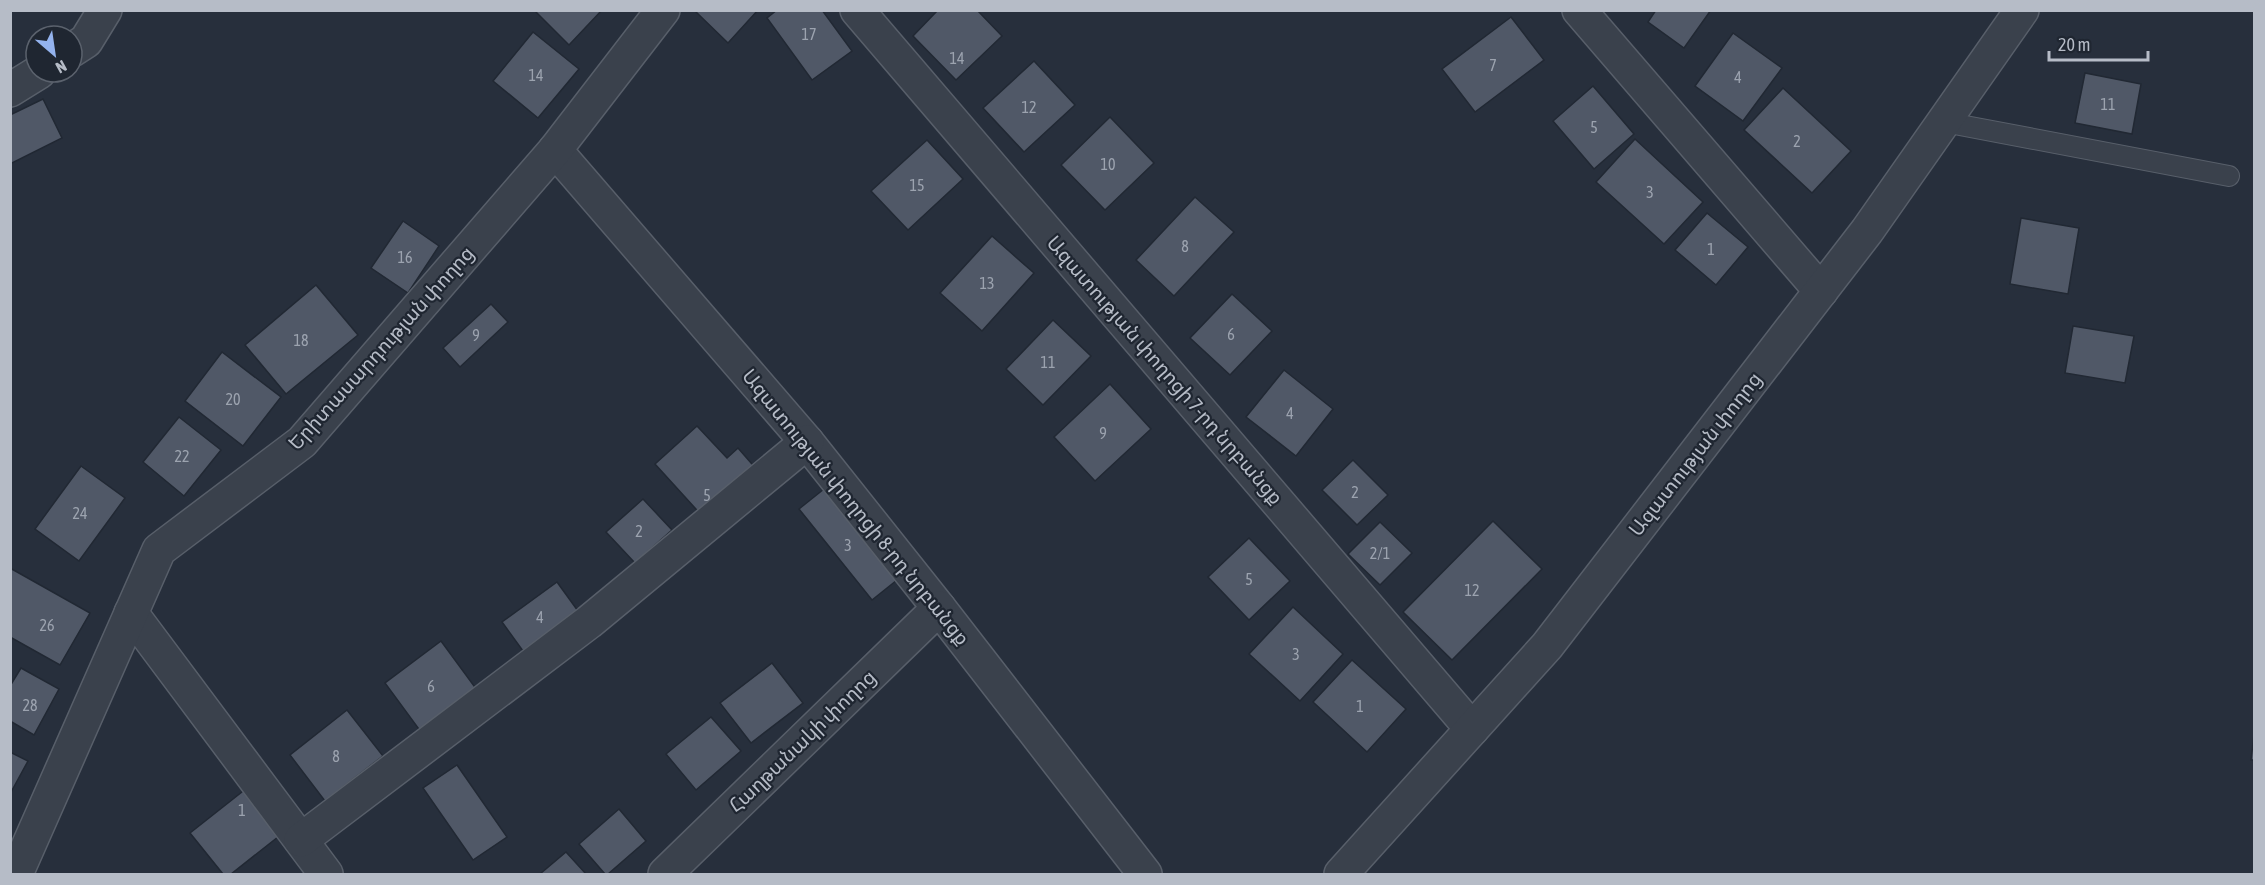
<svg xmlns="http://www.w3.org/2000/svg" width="2265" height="885" viewBox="0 0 2265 885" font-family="'Asap Condensed','Noto Sans Armenian',sans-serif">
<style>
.building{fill:#505867;stroke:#212833;stroke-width:1.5}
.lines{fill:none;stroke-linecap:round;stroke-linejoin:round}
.service-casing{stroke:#585f6a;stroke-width:22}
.minor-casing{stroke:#585f6a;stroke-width:36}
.tertiary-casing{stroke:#585f6a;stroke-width:36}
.service{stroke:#3a414c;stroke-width:20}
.minor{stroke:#3a414c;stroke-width:33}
.tertiary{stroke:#3a414c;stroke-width:33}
.labels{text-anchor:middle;stroke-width:4.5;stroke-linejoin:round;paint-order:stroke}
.number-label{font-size:16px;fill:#9ca3af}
.street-label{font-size:20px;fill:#b6bcc7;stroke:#1f2631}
</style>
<rect width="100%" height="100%" fill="#272f3c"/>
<!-- building -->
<g class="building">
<polygon points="534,10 602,10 569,45"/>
<polygon points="694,10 758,10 728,43"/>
<polygon points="777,10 822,10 852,51 812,80 767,18"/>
<polygon points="938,10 977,10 1002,36 956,80 913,36"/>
<polygon points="1656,10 1711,10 1684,48 1648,22"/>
<polygon points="1511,17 1544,60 1475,112 1442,69"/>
<polygon points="533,32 579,69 538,118 493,81"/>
<polygon points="1733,33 1782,68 1743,121 1695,86"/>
<polygon points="1034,61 1075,105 1024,152 983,108"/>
<polygon points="2085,73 2141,84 2132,134 2075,123"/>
<polygon points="1593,86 1634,134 1594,169 1553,121"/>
<polygon points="1783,88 1851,151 1812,193 1744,130"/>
<polygon points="43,99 62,138 10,164 10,115"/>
<polygon points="1110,117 1154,163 1105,210 1061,165"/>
<polygon points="1635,139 1703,202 1664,244 1596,182"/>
<polygon points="927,140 963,179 908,230 871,191"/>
<polygon points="1195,197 1234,232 1174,296 1136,260"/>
<polygon points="1707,213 1748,247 1716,285 1675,250"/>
<polygon points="2021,218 2079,228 2068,294 2010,284"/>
<polygon points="403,221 439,246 408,293 371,268"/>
<polygon points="992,236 1034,273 982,331 940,293"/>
<polygon points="316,285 358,335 286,394 245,345"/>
<polygon points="1232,294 1272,331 1230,375 1190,338"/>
<polygon points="491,304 508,322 460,367 443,348"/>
<polygon points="1053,320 1091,356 1043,405 1006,369"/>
<polygon points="2073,326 2134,336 2125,383 2065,373"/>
<polygon points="222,352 281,397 243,446 185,401"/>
<polygon points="1284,370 1333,409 1296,456 1246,417"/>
<polygon points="1110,384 1151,429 1095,481 1054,437"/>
<polygon points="179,417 221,450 184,496 143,462"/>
<polygon points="697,426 727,458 738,448 758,471 705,519 655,464"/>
<polygon points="1353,460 1388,495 1357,525 1322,490"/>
<polygon points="81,466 125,498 79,561 35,529"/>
<polygon points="824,489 897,580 872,600 799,509"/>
<polygon points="643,499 672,530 635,563 606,532"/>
<polygon points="1493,521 1542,569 1452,660 1403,612"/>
<polygon points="1380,522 1412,553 1380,585 1348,554"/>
<polygon points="1249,538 1290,581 1249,620 1208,577"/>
<polygon points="10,568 90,613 60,665 10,637"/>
<polygon points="557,582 578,611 523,651 502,622"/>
<polygon points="1293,607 1343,654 1300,701 1249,654"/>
<polygon points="441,641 477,690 421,732 385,683"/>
<polygon points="1352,660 1406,709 1367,752 1313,702"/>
<polygon points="772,663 803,703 751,743 720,703"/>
<polygon points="21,668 59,689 34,735 10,721 10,686"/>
<polygon points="347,710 383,756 325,801 290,755"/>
<polygon points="711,717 741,751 696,790 666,754"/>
<polygon points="2254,735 2254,760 2251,760"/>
<polygon points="10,752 28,761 10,794"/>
<polygon points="457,765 507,837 473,860 423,788"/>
<polygon points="247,788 283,833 231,874 223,874 190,833"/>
<polygon points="619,809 646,841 608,874 605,874 579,844"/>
<polygon points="566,852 586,874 540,874"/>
</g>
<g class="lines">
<defs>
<polyline id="service" points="1944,122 2229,176"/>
<g id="minor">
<polyline points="857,10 1472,729"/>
<polyline points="1579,10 1821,291"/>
<polyline points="72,50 86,41 105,10"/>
<polyline points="10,90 39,72"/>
<polyline points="555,150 807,442 939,608 1145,874"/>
<polyline points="131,613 326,874"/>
<polyline points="301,840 589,622 807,442"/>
<polyline points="16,874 159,550 302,442 555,150 663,10"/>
<polyline points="665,874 939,608"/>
</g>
<polyline id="tertiary" points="1341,874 1547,646 1867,231 2022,10"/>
</defs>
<!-- service casing -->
<use href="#service" class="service-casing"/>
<!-- minor casing -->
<use href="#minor" class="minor-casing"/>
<!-- tertiary casing -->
<use href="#tertiary" class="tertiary-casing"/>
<!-- service -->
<use href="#service" class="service"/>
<!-- minor -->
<use href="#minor" class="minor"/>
<!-- tertiary -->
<use href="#tertiary" class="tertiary"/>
</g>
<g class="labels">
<!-- number labels -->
<g class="number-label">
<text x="809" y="40">17</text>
<text x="957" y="64">14</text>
<text x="1493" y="71">7</text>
<text x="536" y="81">14</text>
<text x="1738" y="83">4</text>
<text x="2108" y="110">11</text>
<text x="1029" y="113">12</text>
<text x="1594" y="133">5</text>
<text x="1797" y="147">2</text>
<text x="1108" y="170">10</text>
<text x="917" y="191">15</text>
<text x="1650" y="198">3</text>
<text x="1185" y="252">8</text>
<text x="1711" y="255">1</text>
<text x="405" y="263">16</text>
<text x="987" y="289">13</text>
<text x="1231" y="340">6</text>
<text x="476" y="341">9</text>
<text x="301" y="346">18</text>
<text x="1048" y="368">11</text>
<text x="233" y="405">20</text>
<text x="1290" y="419">4</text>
<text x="1103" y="439">9</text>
<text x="182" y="462">22</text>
<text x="1355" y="498">2</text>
<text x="707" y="501">5</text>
<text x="80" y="519">24</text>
<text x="639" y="537">2</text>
<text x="848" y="551">3</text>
<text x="1380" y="559">2/1</text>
<text x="1249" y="585">5</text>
<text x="1472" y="596">12</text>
<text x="540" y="623">4</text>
<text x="47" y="631">26</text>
<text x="1296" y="660">3</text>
<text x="431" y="692">6</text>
<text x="30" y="711">28</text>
<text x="1360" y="712">1</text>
<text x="336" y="762">8</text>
<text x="242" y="816">1</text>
</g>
<!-- street labels -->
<g class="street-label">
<text transform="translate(381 348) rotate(-48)" y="7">Երիտասարդության փողոց</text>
<text transform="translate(1165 370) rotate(49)" y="7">Ազատության փողոցի 7-րդ նրբանցք</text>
<text transform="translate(1695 454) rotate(-52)" y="7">Ազատության փողոց</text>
<text transform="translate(856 507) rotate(51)" y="7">Ազատության փողոցի 8-րդ նրբանցք</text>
<text transform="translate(802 741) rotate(-44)" y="7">Հաղթանակի փողոց</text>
</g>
</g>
<!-- border -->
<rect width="2265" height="885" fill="none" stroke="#b6bcc7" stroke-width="24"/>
<!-- north arrow -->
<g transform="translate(54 54) rotate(151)"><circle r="28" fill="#1f2631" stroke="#5b626d" stroke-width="1.5"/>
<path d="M0-4.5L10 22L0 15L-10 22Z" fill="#94b3ee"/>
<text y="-9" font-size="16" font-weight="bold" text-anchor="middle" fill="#b6bcc7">N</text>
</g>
<!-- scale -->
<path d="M2049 51v9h99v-9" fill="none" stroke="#b6bcc7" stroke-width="3"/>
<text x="2058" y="51" font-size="18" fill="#b6bcc7" stroke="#1f2631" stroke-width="4.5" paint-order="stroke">20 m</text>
</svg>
